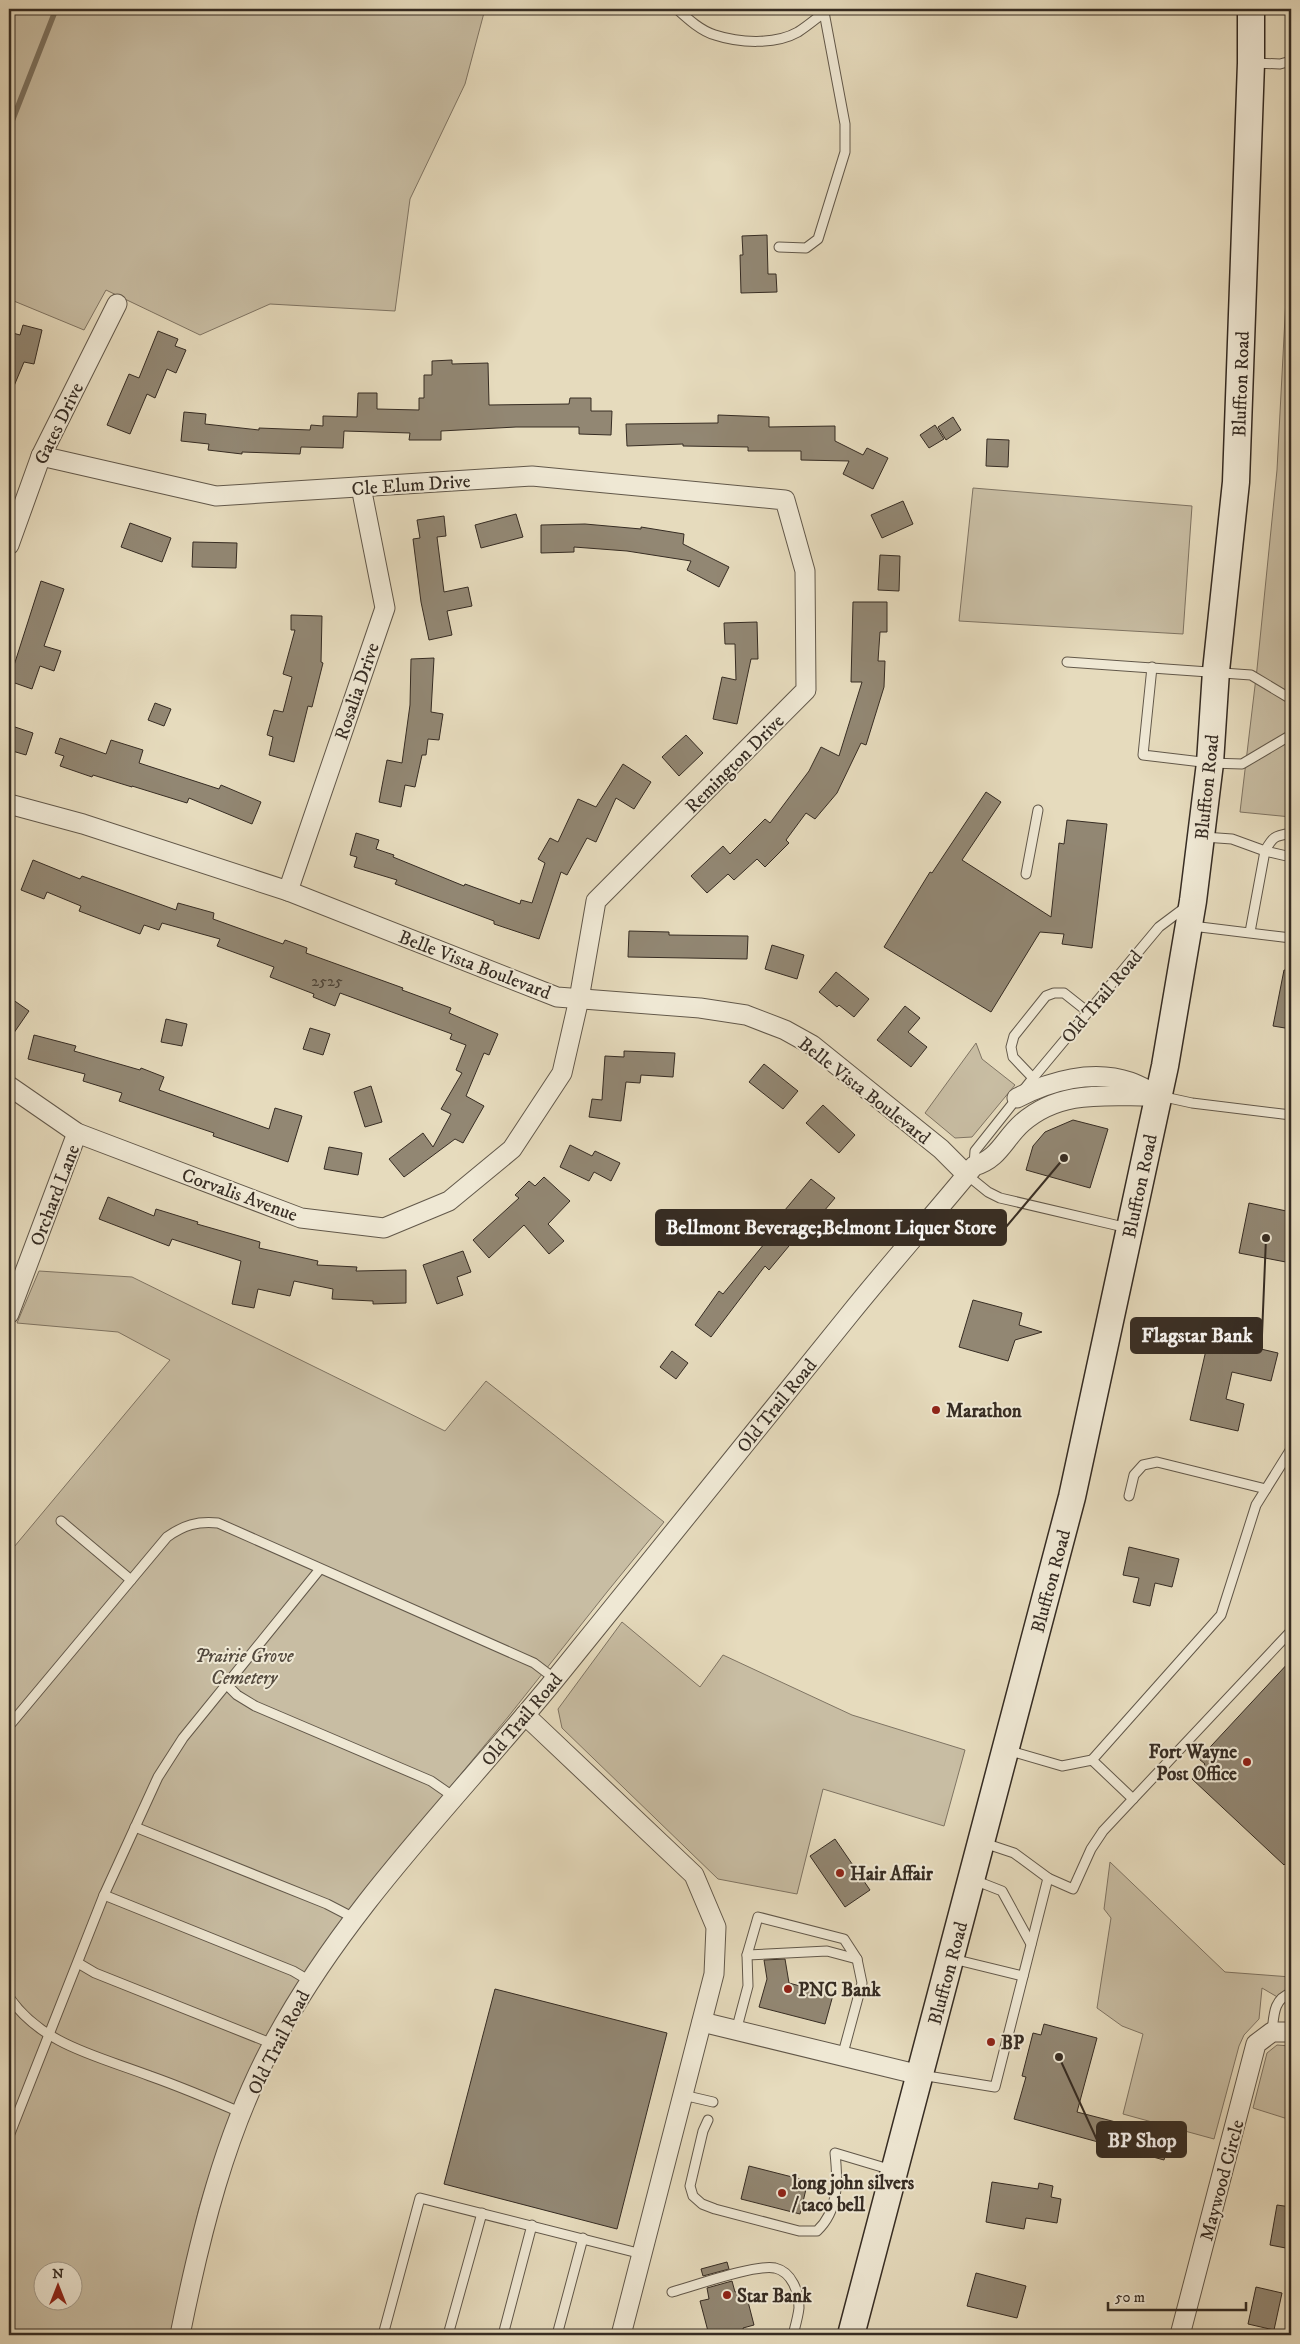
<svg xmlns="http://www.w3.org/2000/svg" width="1300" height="2344" viewBox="0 0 1300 2344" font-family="'IM FELL DW Pica',serif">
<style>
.green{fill:#c8bda3;stroke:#7f7463;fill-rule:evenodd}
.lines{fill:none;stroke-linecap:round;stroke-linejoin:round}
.stream{stroke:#7c7260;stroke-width:5.5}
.building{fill:#928773;stroke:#362c23}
.lane-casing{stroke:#62584a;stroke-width:11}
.street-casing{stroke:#62584a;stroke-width:21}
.secondary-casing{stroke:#362c23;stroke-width:29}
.lane{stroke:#efe8d4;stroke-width:9}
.street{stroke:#efe8d4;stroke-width:19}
.secondary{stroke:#efe8d4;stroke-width:26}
.poi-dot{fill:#8f2418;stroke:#efe8d4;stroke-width:2}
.labels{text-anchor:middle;stroke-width:4;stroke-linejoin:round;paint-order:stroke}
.number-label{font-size:16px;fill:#4d4337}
.street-label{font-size:19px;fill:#362c23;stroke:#efe8d4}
.poi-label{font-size:19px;font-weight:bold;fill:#362c23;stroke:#efe8d4;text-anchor:start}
.park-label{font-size:19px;font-style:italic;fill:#53493d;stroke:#efe8d4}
.leader{fill:none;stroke:#362c23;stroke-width:2}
.callout-dot{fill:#362c23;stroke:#efe8d4;stroke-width:2}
.callout{fill:#362c23;stroke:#362c23;stroke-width:2}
.callout-label{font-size:20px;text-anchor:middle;font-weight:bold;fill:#fff}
</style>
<rect width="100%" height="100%" fill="#e6dbbd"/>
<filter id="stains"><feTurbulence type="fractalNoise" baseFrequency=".004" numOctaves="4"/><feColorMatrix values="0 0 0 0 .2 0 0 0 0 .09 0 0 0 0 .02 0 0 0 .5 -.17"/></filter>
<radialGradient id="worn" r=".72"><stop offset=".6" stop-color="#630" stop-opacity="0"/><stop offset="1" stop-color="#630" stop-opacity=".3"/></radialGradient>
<!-- green -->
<g class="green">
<polygon points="10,9 485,9 465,84 410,199 395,311 270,304 200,335 106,290 84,330 9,299"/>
<polygon points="1291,203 1291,817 1240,812 1257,669 1277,470"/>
<polygon points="973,488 1192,506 1183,634 959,621"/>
<polygon points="976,1043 982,1059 1015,1085 972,1137 955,1138 925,1113"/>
<path d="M39,1271l93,6 313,154 41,-50 178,141 -57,70 -99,125 -147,178 -44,60 -104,209 -14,44 -29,127h-161v-782l161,-193 -52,-28 -101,-9zM42,2272h30v30h-30z"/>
<polygon points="622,1622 700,1687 723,1655 852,1715 965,1750 944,1826 823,1789 797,1894 718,1879 562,1728 558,1709"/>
<polygon points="1110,1862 1225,1972 1291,1977 1291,2005 1262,1988 1259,2019 1244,2035 1239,2046 1214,2139 1123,2114 1143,2034 1122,2026 1097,2008 1111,1918 1104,1909"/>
<polygon points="1277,2045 1291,2046 1291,2120 1253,2108 1267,2053"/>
</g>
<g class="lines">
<!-- stream -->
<polyline class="stream" points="9,129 56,9"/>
</g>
<!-- building -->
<g class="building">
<polygon points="767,235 768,274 776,274 777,292 741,293 740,255 743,255 742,236"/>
<polygon points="23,325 42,330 34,364 24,362 9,398 9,332 20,335"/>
<polygon points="158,331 178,339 175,346 186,350 176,373 167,369 155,398 147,394 130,434 107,425 129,374 139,378"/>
<polygon points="452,360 452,364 488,363 489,405 569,404 570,398 591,398 591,411 612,411 611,435 579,434 579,427 516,427 441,431 441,440 409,440 410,433 344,431 343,448 301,447 300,454 242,452 242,454 208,450 209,444 181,441 184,412 206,414 205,424 259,430 259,428 310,430 311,425 323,426 323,416 357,417 358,393 377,393 377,409 419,410 419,398 424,398 424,375 432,375 432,361"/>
<polygon points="718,415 769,417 769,427 835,426 835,441 863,455 867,448 888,458 873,489 843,474 849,461 801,460 801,451 748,451 748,447 683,446 683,444 627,446 626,424 718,423"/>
<polygon points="953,417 961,430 946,440 938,427"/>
<polygon points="935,425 944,439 929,448 920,435"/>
<polygon points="987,439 1009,440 1008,467 986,466"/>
<polygon points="903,501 913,524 882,538 871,515"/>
<polygon points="516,514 523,537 481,548 475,525"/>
<polygon points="444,516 446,536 437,537 444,592 468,587 472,606 447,611 452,635 429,640 421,602 413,539 420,538 417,520"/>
<polygon points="130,523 171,538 162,562 121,547"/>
<polygon points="585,524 641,529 641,527 684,534 683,544 729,567 719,587 687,570 691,561 627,551 574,547 574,552 541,553 541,525"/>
<polygon points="193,542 237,543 236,568 192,567"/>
<polygon points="880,555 900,556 899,591 878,590"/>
<polygon points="41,581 64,589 44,646 61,651 54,671 40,666 32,689 9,681"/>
<polygon points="853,602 887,602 887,632 880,632 878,661 885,661 884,687 866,745 861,743 837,793 815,819 806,813 786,840 789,843 765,867 757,859 734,880 728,874 707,893 691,876 723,846 730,854 765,819 770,823 809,771 821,747 839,756 862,682 851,682"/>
<polygon points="291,615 322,616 321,662 323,663 312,707 308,706 294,762 269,755 273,737 267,735 274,710 283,712 292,677 283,674 295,630 291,630"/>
<polygon points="757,622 758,659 751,659 737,724 713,719 722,677 736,680 735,644 725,644 724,623"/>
<polygon points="434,658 431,712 443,714 439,740 428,739 426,755 422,755 415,787 405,785 401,807 379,802 387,760 402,763 410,705 411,659"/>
<polygon points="155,703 171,709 164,726 148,720"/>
<polygon points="9,725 33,733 26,755 9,750"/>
<polygon points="686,735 703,753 679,776 662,757"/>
<polygon points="60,738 106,754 111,740 143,750 139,763 219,789 221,785 261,802 252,824 189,798 187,803 132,786 132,787 93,775 92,777 60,766 64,756 55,753"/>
<polygon points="623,764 651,782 634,809 616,798 596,842 587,838 567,875 561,872 539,939 494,924 494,921 395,884 397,880 354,867 357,857 350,855 356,833 379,840 376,849 394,855 393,857 464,886 465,884 520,904 521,900 532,903 545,863 538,859 550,838 558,842 578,799 596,807"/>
<polygon points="986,792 1001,802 962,860 1051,917 1059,843 1064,844 1067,820 1107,824 1092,948 1062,944 1064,934 1040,932 991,1012 884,947 930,872 932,873"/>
<polygon points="33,860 80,879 82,876 176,910 178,903 214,913 213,919 283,944 285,940 307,948 306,953 403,988 402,990 451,1008 449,1013 498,1034 489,1055 484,1053 466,1096 484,1106 463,1143 455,1139 404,1177 389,1159 423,1133 433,1147 451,1114 441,1109 462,1073 456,1070 466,1045 450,1039 452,1034 340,993 335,1006 313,997 314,994 270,977 274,967 217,946 220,939 162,923 159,930 144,925 140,934 79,911 81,906 47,892 44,899 21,890"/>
<polygon points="629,931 669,932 669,935 748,936 747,959 628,957"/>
<polygon points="772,945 804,955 797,979 765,969"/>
<polygon points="1284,970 1291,970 1291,1029 1273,1026"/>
<polygon points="836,972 869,999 854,1017 839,1005 837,1007 819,992"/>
<polygon points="9,997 29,1011 9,1040"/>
<polygon points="905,1006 920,1018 908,1032 927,1047 911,1067 877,1040"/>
<polygon points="166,1019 187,1024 182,1046 161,1042"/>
<polygon points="310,1028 330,1034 323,1055 303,1049"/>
<polygon points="34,1035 76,1046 74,1051 140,1070 141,1068 164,1077 159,1090 269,1129 275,1108 302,1116 288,1162 213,1136 214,1133 119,1101 122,1093 83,1081 85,1074 28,1059"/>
<polygon points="624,1051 675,1053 673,1077 641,1075 640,1083 626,1082 621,1121 589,1117 592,1099 602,1100 605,1056 624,1057"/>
<polygon points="764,1064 798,1091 783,1109 749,1082"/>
<polygon points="371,1086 382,1122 365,1127 354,1092"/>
<polygon points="823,1105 855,1135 839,1153 806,1123"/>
<polygon points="1073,1120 1108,1129 1090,1188 1026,1170 1033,1146 1045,1132"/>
<polygon points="570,1145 592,1156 595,1151 620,1163 611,1181 594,1172 589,1181 560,1167"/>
<polygon points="329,1147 362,1153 358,1175 324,1169"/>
<polygon points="544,1177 570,1201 548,1224 564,1241 549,1254 524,1225 489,1258 473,1240 519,1198 515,1195 529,1181 535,1186"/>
<polygon points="811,1179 835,1198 802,1237 799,1234 769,1270 765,1266 711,1337 695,1325 719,1291 723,1294 783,1221 779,1217"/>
<polygon points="108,1197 154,1216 156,1209 198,1222 197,1224 260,1242 259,1248 318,1261 317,1265 357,1267 356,1271 406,1270 406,1303 373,1304 373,1301 332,1299 333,1289 294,1281 290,1296 258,1289 254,1308 232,1304 241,1261 172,1239 169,1246 99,1219"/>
<polygon points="1249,1203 1291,1212 1291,1263 1239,1253"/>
<polygon points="463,1251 471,1272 457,1277 463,1295 437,1304 423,1265"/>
<polygon points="973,1300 1022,1313 1019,1325 1042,1332 1015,1340 1008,1361 959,1347"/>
<polygon points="1209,1337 1278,1353 1271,1381 1232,1372 1226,1399 1244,1404 1238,1431 1190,1420"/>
<polygon points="672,1351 688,1363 676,1379 660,1367"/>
<polygon points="1129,1547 1179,1559 1172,1587 1155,1583 1150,1606 1133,1602 1139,1578 1123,1575"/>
<polygon points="1291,1660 1291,1858 1284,1865 1192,1779 1205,1764 1199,1759"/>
<polygon points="835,1839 870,1890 845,1907 810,1856"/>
<polygon points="785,1959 789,1983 833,1995 825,2024 759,2007 767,1979 764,1960"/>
<polygon points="495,1989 667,2033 617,2229 444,2184"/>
<polygon points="1044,2024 1097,2038 1077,2112 1170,2136 1164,2160 1014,2119 1026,2077 1022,2076 1033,2033 1041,2035"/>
<polygon points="749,2166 808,2181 800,2214 741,2199"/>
<polygon points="992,2182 1038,2189 1039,2183 1053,2186 1051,2197 1061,2199 1057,2223 1026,2218 1024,2229 986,2222"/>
<polygon points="1277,2205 1291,2207 1291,2249 1270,2245"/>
<polygon points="727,2262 729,2269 703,2276 701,2269"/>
<polygon points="976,2273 1026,2286 1017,2318 967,2306"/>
<polygon points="732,2281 735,2292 745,2290 754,2325 743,2328 745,2335 709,2335 700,2301 709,2299 707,2288"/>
<polygon points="1256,2287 1282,2293 1274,2330 1248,2324"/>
</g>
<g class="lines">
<defs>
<g id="lane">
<path d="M677,9c11,10 24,22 38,26 24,8 60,10 83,-3 11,-7 21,-16 31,-23"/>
<polyline points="980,9 1036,9"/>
<polyline points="1254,63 1280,64 1291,61"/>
<polyline points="779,247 806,248 818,239 845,152 845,124 824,12"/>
<polyline points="1067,662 1251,675 1291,699"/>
<polyline points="1152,667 1143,755 1210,763 1242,764 1291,735"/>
<polyline points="1204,837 1232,839 1265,851 1291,857"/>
<polyline points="1026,874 1038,810"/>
<polyline points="1192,926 1291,938"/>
<path d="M1250,932l15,-81c8,-15 10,-15 26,-18"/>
<polyline points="1033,1078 1013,1057 1011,1047 1014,1036 1046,996 1054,993 1064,993 1088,1012"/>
<polyline points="1160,1096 1192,1103 1291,1115"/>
<polyline points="974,1165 975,1151 1033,1078 1159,927 1187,906"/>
<polyline points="967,1175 988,1192 1000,1198 1128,1228"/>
<polyline points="1129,1496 1134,1475 1143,1465 1157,1462 1266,1489"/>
<polyline points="61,1521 131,1580"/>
<polyline points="226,1684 237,1695 255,1706 431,1781 454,1797"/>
<path d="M9,1726l158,-189c17,-12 30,-16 51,-14l316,140 21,16"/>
<polyline points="1092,1760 1221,1615 1256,1505 1291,1449"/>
<polyline points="1133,1799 1291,1631"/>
<polyline points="135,1827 327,1904 354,1918"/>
<polyline points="984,1843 1014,1853 1048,1878"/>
<polyline points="974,1880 1002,1891 1031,1944"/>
<polyline points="104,1895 293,1971 310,1981"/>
<polyline points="747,1955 827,1951 857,1959"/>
<polyline points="953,1959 1023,1976"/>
<polyline points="78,1963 95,1973 273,2044"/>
<path d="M9,1997c33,48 89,59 141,79 31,11 62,24 92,37"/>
<polyline points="736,2031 748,1986 747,1955 758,1917 844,1939 857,1959 862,1983 842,2057"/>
<path d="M1272,2032c2,-16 1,-33 19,-39"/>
<polyline points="921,2075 995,2087 1048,1878 1073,1889 1091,1849 1103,1831 1133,1799 1092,1760 1062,1766 1007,1750"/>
<polyline points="683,2095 713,2102"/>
<path d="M708,2120l-5,11 -13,55 3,10 9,8 13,5 84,22h18c22,-21 21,-50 18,-78l57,17"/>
<polyline points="9,2136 104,1895 158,1777 183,1738 320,1569"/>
<path d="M672,2292c22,-6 83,-28 103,-24 17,4 24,24 24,40 -1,9 -4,19 -6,27"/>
<polyline points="383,2335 420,2198 642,2254"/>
<polyline points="448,2335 482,2213"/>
<polyline points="503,2335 532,2225"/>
<polyline points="557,2335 583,2238"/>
</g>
<g id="street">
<polyline points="9,545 41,456 117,304"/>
<polyline points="9,804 83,824 288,891 557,997 700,1008 746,1015 785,1030 812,1045 941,1149 967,1175"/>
<polyline points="288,891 385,608 361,487"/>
<polyline points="9,1086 77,1133 301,1218 384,1228 449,1201 512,1149 562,1073 579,999 596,901 806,690 805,571 785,500 532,476 216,496 41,456"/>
<path d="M1017,1098c33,-17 76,-29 113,-16 9,3 17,8 25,12"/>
<polyline points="9,1314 77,1133"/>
<polyline points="525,1715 694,1875 716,1927 714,1974 621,2335"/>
<polyline points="702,2022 920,2075"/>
<path d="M180,2335c20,-99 45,-203 94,-293 73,-136 185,-245 282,-364 98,-121 195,-243 293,-363 41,-51 84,-99 125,-149 25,-7 30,-27 48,-43 40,-35 87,-26 136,-27"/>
<polyline points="1180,2335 1256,2044 1272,2032 1291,2032"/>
</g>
<polyline id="secondary" points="851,2335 1072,1497 1165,1066 1193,901 1210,763 1216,671 1236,482 1251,63 1251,9"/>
</defs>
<!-- lane casing -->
<use href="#lane" class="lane-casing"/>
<!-- street casing -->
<use href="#street" class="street-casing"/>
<!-- secondary casing -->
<use href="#secondary" class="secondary-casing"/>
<!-- lane -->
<use href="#lane" class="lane"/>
<!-- street -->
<use href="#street" class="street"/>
<!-- secondary -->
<use href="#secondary" class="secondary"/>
</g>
<!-- markers -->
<g class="poi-dot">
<circle cx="936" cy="1410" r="5"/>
<circle cx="1247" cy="1762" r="5"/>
<circle cx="840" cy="1873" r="5"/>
<circle cx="788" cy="1989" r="5"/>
<circle cx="991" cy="2042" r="5"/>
<circle cx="782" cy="2193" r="5"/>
<circle cx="727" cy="2295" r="5"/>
</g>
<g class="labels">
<!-- number labels -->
<g class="number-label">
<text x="327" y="986">2525</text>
</g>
<!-- street labels -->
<g class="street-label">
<text transform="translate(1240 384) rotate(-88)" y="7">Bluffton Road</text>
<text transform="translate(58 423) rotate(-64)" y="7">Gates Drive</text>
<text transform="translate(411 484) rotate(-4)" y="7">Cle Elum Drive</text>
<text transform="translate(356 691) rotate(-71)" y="7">Rosalia Drive</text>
<text transform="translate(734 763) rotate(-45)" y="7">Remington Drive</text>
<text transform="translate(1206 787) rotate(-84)" y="7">Bluffton Road</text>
<text transform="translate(475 964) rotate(21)" y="7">Belle Vista Boulevard</text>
<text transform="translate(1101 996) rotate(-50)" y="7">Old Trail Road</text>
<text transform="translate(865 1090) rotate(38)" y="7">Belle Vista Boulevard</text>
<text transform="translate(1139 1186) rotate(-78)" y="7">Bluffton Road</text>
<text transform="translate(240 1194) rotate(20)" y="7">Corvalis Avenue</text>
<text transform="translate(54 1195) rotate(-69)" y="7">Orchard Lane</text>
<text transform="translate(776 1405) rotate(-51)" y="7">Old Trail Road</text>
<text transform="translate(1050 1581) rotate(-75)" y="7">Bluffton Road</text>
<text transform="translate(521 1719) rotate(-50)" y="7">Old Trail Road</text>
<text transform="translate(947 1973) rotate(-75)" y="7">Bluffton Road</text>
<text transform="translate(278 2042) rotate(-63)" y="7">Old Trail Road</text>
<text transform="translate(1221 2180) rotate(-75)" y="7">Maywood Circle</text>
</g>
<!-- poi labels -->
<g class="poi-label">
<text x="946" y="1417">Marathon</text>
<text x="1237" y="1758" text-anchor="end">Fort Wayne<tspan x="1237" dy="22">Post Office</tspan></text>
<text x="850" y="1880">Hair Affair</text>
<text x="798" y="1996">PNC Bank</text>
<text x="1001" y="2049">BP</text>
<text x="792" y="2189">long john silvers<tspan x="792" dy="22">/ taco bell</tspan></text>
<text x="737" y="2302">Star Bank</text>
</g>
<!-- park labels -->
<g class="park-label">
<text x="244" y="1662">Prairie Grove<tspan x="244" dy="22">Cemetery</tspan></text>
</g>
</g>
<!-- callouts -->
<path class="leader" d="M1064 1158L1006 1227M1266 1238L1262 1335M1059 2057L1097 2140"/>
<g class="callout-dot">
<circle cx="1064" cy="1158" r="5"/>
<circle cx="1266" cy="1238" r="5"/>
<circle cx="1059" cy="2057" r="5"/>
</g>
<g class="callout">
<rect x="656" y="1210" width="350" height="35" rx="5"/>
<rect x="1131" y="1318" width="131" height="35" rx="5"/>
<rect x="1097" y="2122" width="89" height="35" rx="5"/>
</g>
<g class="callout-label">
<text x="831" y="1234">Bellmont Beverage;Belmont Liquer Store</text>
<text x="1197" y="1342">Flagstar Bank</text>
<text x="1142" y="2147">BP Shop</text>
</g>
<!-- margin -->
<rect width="1300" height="2344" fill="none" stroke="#e6dbbd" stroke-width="30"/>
<rect x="10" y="10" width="1280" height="2324" fill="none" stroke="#362c23" stroke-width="2.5"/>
<rect x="15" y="15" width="1270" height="2314" fill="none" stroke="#362c23"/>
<!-- north arrow -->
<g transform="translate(58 2286)"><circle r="24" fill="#efe8d4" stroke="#a59d8d"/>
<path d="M0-4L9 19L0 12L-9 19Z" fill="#8f2418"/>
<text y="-8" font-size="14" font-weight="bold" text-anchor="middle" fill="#362c23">N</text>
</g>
<!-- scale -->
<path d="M1108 2302v8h138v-8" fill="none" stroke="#362c23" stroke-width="2.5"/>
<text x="1115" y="2302" font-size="15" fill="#362c23" stroke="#efe8d4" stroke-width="4" paint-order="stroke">50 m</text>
<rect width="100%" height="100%" filter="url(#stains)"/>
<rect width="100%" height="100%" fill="url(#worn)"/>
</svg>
